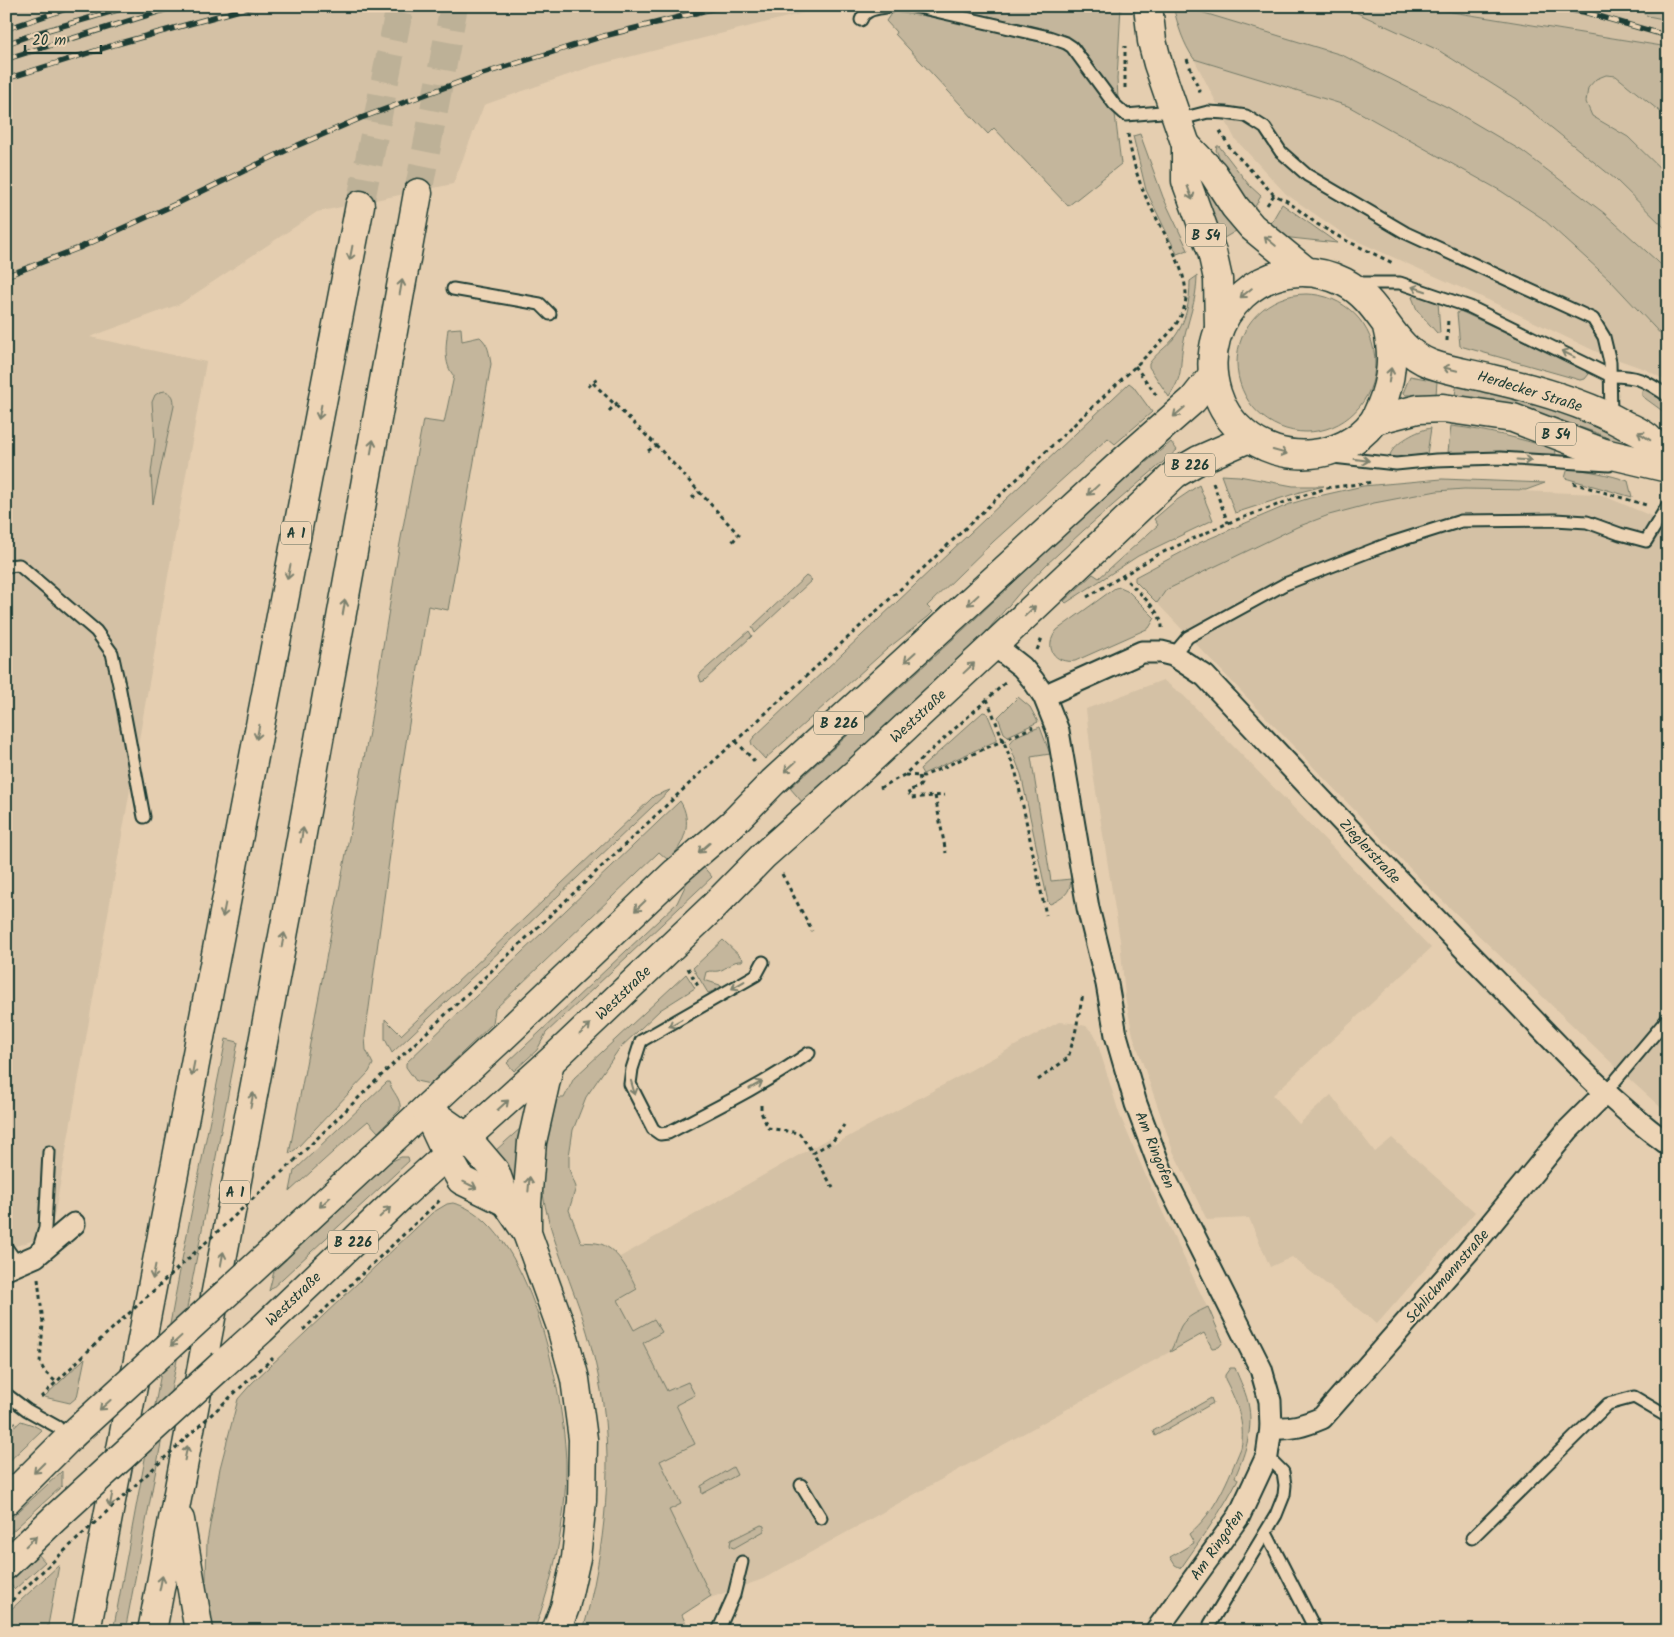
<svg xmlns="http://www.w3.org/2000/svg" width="1674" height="1637" viewBox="0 0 1674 1637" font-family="Kalam,sans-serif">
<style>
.built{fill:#d4c1a5}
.green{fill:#c4b69c;stroke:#727a68}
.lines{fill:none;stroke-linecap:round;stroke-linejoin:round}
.motorway-tunnel{stroke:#bdb197;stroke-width:28;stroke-dasharray:28 14;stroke-linecap:butt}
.service-casing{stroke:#1f3d34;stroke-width:15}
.minor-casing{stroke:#1f3d34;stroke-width:25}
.primary-casing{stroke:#1f3d34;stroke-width:31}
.motorway-casing{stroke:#1f3d34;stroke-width:31}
.path{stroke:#1f3d34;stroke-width:3;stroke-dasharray:4 4;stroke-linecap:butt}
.service{stroke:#edd4b5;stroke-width:11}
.minor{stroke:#edd4b5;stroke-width:21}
.primary{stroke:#edd4b5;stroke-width:28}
.motorway{stroke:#edd4b5;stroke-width:28}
.rail-casing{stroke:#1f3d34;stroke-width:5.5}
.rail{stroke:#edd4b5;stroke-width:4;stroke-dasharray:11;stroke-linecap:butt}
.primary-bridge-casing{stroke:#1f3d34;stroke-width:31;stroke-linecap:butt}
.path-bridge{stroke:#1f3d34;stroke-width:3;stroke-dasharray:4 4;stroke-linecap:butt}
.primary-bridge{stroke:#edd4b5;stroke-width:28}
.oneway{stroke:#7c816e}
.labels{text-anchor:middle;stroke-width:4;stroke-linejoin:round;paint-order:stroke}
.shield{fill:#edd4b5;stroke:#5d6a5b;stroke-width:1}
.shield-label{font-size:14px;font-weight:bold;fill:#1f3d34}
.street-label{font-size:15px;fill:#1f3d34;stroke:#edd4b5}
</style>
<rect width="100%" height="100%" fill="#e5ceb0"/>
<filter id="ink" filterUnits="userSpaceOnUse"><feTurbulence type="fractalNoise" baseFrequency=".02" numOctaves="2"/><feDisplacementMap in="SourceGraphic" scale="10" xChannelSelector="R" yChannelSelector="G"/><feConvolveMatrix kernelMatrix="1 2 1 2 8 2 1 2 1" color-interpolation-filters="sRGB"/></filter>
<g filter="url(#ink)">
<!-- built -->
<g class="built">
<polygon points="6,6 842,6 811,11 593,66 484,105 453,184 317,212 180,304 90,337 206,362 51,1235 6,1249"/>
<polygon points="1174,6 1342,6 1438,50 1516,99 1615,179 1668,231 1668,271 1604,213 1522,151 1342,55 1201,12"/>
<polygon points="1415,6 1652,6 1647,8 1659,19 1668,20 1668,47"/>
<polygon points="1194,59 1348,106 1501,191 1542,218 1610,280 1668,342 1668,382 1647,370 1597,352 1486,299 1348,237 1286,194 1235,139"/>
<polygon points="1606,75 1616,76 1668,118 1668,176 1628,137 1592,116 1586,102 1588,88 1596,79"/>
<polygon points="1464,489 1599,494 1668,523 1668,1114 1617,1068 1423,882 1157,603 1166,590 1297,527 1329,515 1374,503 1437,491"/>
<polygon points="1163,680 1184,696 1431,948 1273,1095 1299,1124 1331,1095 1375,1152 1392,1138 1475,1212 1377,1324 1292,1257 1270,1267 1249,1218 1207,1220 1173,1151 1133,1035 1125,997 1120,940 1093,773 1086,709"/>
<polygon points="1059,1022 1072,1023 1086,1026 1095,1035 1119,1113 1147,1179 1216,1326 763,1579 710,1598 646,1464 618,1300 637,1289 620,1257 829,1138 835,1144"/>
</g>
<!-- green -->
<g class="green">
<polygon points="944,6 1121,6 1117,79 1118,99 1079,44 1068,37 1024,24"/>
<path d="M1173,6l28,6 141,43 107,53 73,43 82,62 64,58v71l-58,-62 -68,-62 -41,-27 -153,-85 -154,-47c-11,-16 -16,-33 -21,-53z"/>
<polygon points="1342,6 1415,6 1668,47 1668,118 1616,76 1606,75 1596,79 1588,88 1586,102 1592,116 1628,137 1668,176 1668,231 1615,179 1516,99 1438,50"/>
<polygon points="1652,6 1668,6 1668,20 1648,16 1643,13 1647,8"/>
<polygon points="892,12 936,17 1048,44 1067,51 1115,114 1121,164 1068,206 994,128 988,134 895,34 896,32 886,21"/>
<polygon points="1140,134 1163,197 1188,250 1177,254 1146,190 1133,136"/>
<polygon points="1217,146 1219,146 1249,185 1261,196 1252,212 1237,195 1216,150"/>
<polygon points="1191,156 1224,215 1236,231 1224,238 1202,195"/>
<polygon points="1282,204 1337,243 1291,238 1281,236 1268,228"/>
<path d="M1197,276c0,25 -10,45 -14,69 -4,24 1,29 -14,52l-20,-30v-3c6,-10 17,-16 25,-26 12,-16 16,-37 16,-57z"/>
<circle cx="1306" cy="363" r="69"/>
<polygon points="1415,295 1420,295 1438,301 1440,333 1437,333 1417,310 1412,297"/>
<polygon points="1460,311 1580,367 1589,374 1585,379 1580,380 1460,346 1457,313"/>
<path d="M461,328l1,13 18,-4c9,8 9,16 11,27l-43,246 -20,-4 -27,168 -36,263 1,13 7,14 -4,8 -73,77 -7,5 80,-422 29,-178 25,-134 21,3 10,-47c-11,-12 -8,-32 -6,-47z"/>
<polygon points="1410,376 1437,381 1436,395 1406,395 1403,393"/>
<polygon points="1129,383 1133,386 1152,412 1115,444 1108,438 994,541 927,606 933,612 928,617 887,649 765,759 752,745 751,741 754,737"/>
<polygon points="1457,383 1556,409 1618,435 1644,448 1624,446 1597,433 1522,407 1455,395"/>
<polygon points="1643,388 1648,389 1668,403 1668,415 1642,396 1642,391"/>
<path d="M165,391c8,3 9,6 9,15l-21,98 -2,-31 4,-32 -3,-39 3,-7 5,-3z"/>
<path d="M1451,426c36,4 70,13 104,23l1,5 -108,-2z"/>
<path d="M1431,428l-4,26 -33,4 -4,-3c5,-13 28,-25 41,-27z"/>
<polygon points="1171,442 1177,450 1084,530 1046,565 1021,591 980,639 803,803 790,788 975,619 1100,500"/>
<path d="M1568,468c21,3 40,6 60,13l4,16 -67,-19z"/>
<polygon points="1221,475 1239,476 1293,486 1324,486 1300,492 1235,513"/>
<polygon points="1442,479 1545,483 1526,490 1464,489 1437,491 1374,503 1329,515 1297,527 1166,590 1157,603 1135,581 1135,577 1199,543 1290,504 1310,498 1363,486"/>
<polygon points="1199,485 1213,520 1138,556 1066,603 1064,601 1093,574 1099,578 1158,525 1154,519 1174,502"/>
<polygon points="806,576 812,580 755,633 752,627"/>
<path d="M1120,587l7,3 28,28 -6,10 -74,33c-21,3 -32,-14 -18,-31l58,-42z"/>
<polygon points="749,631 752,636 704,681 701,682 699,676 701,673"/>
<polygon points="1018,697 1030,707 1038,722 1008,736 1004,733 998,717"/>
<polygon points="983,712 987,713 996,735 996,741 923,774 920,769"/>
<path d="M1040,727l10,27 -19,3 20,124 20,-2c0,14 -9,20 -21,25l-2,-2 -27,-128 -11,-28c1,-12 21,-15 30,-19z"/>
<polygon points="670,790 392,1053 385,1039 385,1019 401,1035 650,800 654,796"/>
<path d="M680,801c13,20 5,44 -12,59l-9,-8 -164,157 -2,14 -63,61 -14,-3 -10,-14v-4z"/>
<polygon points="701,864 712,877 546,1033 537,1050 514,1071 507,1063 677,903 690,876"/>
<path d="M723,940l20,19 -1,2c-11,-1 -14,8 -24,10 -4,1 -7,-1 -12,1l-2,8 16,5 1,3 -13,5 -15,-25z"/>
<path d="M686,974l9,14 -35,22 -41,39 -33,48 -13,33 -4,26v13l7,18 -7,23 12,32c6,1 14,0 20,2 19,7 28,29 36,45l-19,11 16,30 20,-11 8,13 -19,11 24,48 21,-9 7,13 -19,10 19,39 -35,17 21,43 -12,6 42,86 -29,19 7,16h-106c22,-82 33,-172 15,-256 -6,-29 -15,-59 -26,-87 -14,-39 -31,-78 -31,-120 1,-22 7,-43 12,-64l3,-6h8l10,-20z"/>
<polygon points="226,1039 238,1042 125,1631 113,1631 184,1249"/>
<path d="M387,1082h2c3,10 13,17 11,28l-22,22 -10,-11 -13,11 -65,59 4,-20z"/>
<polygon points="523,1126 518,1185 514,1181 495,1151"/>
<polygon points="401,1157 408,1157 409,1161 269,1291 274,1271 390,1162"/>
<path d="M453,1203c77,18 112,194 113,262 0,57 -12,112 -32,166h-324l-5,-21 2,-68 13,-74 18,-69 14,-16 180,-170 15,-9z"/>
<path d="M1208,1307l15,35 -4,5 -7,1 -8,-15 -34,19c5,-8 6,-17 11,-26 6,-10 17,-14 27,-19z"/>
<polygon points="85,1358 77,1397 70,1403 44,1397"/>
<path d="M1230,1368h5c5,13 12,26 14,40 4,24 -5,48 -14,69l3,2c-16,32 -37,60 -57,89l-6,-3 -5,-8 24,-14 -5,-9c27,-22 39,-55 52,-86 5,-24 -5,-48 -16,-69v-4z"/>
<polygon points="1211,1398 1213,1403 1155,1436 1153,1431"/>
<polygon points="21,1421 33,1425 42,1430 6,1464 6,1435"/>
<polygon points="733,1467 737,1475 702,1494 701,1486"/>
<polygon points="62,1471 62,1486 6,1537 6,1523"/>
<polygon points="761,1525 764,1526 764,1531 734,1548 731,1547 730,1545 731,1540"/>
<polygon points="38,1554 45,1562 15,1589 8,1582"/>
<polygon points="59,1565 47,1631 6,1631 6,1614"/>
</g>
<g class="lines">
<!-- motorway-tunnel -->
<g class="motorway-tunnel">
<polyline points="418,193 454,6"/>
<polyline points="360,205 400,6"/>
</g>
<defs>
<g id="service">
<polyline points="914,6 1049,37 1066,43 1072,47 1114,104 1126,115 1173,111"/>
<path d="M861,20c5,-13 19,-11 31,-14"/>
<polyline points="1177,120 1208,112 1226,113 1246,116 1265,128 1281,152 1307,175 1406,233 1593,319 1604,337 1610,362 1611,417"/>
<path d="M1354,283h46l70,24 141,69c28,0 35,5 57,20"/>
<polyline points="453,289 540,304 550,314"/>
<polyline points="1333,457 1396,464 1436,460 1500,458 1609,465"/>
<polyline points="6,566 19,565 96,631 112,653 119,685 144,817"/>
<polyline points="1173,655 1188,637 1285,584 1388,544 1461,521 1555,520 1587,522 1620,534 1646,541 1668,505"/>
<path d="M763,962l-7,13 -115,66 -9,28 -2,15 23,45 7,5 8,-1c48,-25 97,-49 141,-80"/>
<polyline points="1605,1093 1668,1018"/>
<polyline points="6,1247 18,1264"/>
<polyline points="38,1251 45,1228 49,1152"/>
<polyline points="6,1394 27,1410 72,1435"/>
<polyline points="801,1485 821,1518"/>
<polyline points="1266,1533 1316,1631"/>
<polyline points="1472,1538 1608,1404 1634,1397 1668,1417"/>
<polyline points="1210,1624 1276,1515 1284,1495 1285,1485 1283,1472 1267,1456"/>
<polyline points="718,1631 734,1595 742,1562"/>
</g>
<g id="minor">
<polyline points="994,645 1022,667 1033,680 1044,696 1058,731 1088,908 1107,984 1116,1035 1136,1104 1161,1170 1261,1369 1270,1401 1271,1428 1267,1456 1239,1516 1156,1631"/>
<path d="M1044,696l98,-44h19l12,3 32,21c96,102 191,204 290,304 55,57 108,117 173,164"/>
<polyline points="6,1269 36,1256 74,1224"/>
<path d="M1271,1428c21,1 32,-2 51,-10l145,-165 101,-123 37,-37"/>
</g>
<g id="primary">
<polyline points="1148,6 1152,41 1158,64 1186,145 1186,181 1212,252 1218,279 1219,328"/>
<polyline points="1186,145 1213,173 1235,207 1252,227 1307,272"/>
<path d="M1387,327c7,28 5,52 -6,79 -3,5 -4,11 -8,16 -30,39 -93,43 -129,11 -13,-11 -22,-23 -27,-40 -24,-77 52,-148 127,-111 39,20 45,66 87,82 19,7 41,10 61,15 44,10 91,23 131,45 9,5 21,9 27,16 7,7 12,18 16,27"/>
<polyline points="1375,420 1418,409 1443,408 1513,418 1604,453 1668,468"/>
<polyline points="276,1248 506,1034 676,872 733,823 773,782 1128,457 1193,400 1212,376"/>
<polyline points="223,1364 261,1330 400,1197 550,1062 712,908 764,855 856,773 994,645 1175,474 1199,460 1249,438"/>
<polyline points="6,1501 72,1435"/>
<polyline points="6,1565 56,1517"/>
</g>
<g id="motorway">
<polyline points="426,1109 466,1137 495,1171 506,1202 527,1233 561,1327 575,1379 583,1439 582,1501 576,1558 565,1607 556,1631"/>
<polyline points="426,1110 447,1155 461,1180 506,1202"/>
<polyline points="527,1233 527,1203 532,1142 550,1062"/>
<polyline points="180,1520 199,1631"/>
<polyline points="86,1631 360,205"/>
<polyline points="152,1631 293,883 418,193"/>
</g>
</defs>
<!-- service casing -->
<use href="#service" class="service-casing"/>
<!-- minor casing -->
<use href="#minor" class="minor-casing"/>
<!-- primary casing -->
<use href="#primary" class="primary-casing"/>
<!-- motorway casing -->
<use href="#motorway" class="motorway-casing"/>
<!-- path -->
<g class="path">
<polyline points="1187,59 1201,95"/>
<polyline points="1125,88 1125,46"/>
<polyline points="1220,131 1230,148 1274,195 1287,201 1317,224 1343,239 1395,264"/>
<polyline points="1267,205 1274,195"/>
<polyline points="1447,341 1448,317"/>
<polyline points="1135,366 1157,396"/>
<polyline points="593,383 656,445 739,535 732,542"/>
<polyline points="588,387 597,378"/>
<polyline points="609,411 619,401"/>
<polyline points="648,451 656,445"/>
<polyline points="1213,483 1228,523"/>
<polyline points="1573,483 1646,505"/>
<polyline points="692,498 699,492"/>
<path d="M1122,575c11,13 41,36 40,53"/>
<polyline points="1087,597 1159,554 1228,523 1299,497 1327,488 1373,482"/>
<polyline points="1037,650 1042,638"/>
<polyline points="987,699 1016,773 1046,915"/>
<polyline points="736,741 756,763"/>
<polyline points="905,775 924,776 1033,727"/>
<polyline points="919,776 921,784 919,787 908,791 911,798 945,795"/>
<polyline points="880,788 904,775 1005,683"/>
<polyline points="935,796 946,853"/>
<polyline points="782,874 812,931"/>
<polyline points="688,968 699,988"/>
<polyline points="1038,1080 1068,1058 1075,1034 1083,994"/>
<polyline points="761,1105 761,1112 768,1128 799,1133 813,1153"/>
<path d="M294,1161l96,-94 300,-284 241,-222 232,-221c12,-13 24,-28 23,-47 -2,-32 -29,-70 -42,-100 -8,-19 -13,-39 -16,-59"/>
<polyline points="833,1188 813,1153 833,1141 844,1125"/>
<polyline points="38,1279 43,1323 40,1363 45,1372 56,1382"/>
<polyline points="303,1330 442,1198"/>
<polyline points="253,1376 273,1358"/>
<polyline points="41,1397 87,1352"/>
<polyline points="6,1430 15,1422"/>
<polyline points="6,1606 46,1568"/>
</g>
<!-- service -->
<use href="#service" class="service"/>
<!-- minor -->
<use href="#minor" class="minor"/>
<!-- primary -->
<use href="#primary" class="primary"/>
<!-- motorway -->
<use href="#motorway" class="motorway"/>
<defs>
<g id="rail">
<polyline points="1543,6 1584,12 1668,36"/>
<polyline points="6,29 75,6"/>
<polyline points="6,44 34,34 131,6"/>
<polyline points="6,59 177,6"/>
<polyline points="6,79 117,44 254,6"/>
<polyline points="6,276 79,248 178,203 289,149 361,118 476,76 604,36 723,6"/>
</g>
</defs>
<!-- rail casing -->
<use href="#rail" class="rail-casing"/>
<!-- rail -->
<use href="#rail" class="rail"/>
<defs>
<g id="primary-bridge">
<polyline points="72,1435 276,1248"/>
<polyline points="56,1517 223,1364"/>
</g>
</defs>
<!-- primary-bridge casing -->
<use href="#primary-bridge" class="primary-bridge-casing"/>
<!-- path-bridge -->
<g class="path-bridge">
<polyline points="87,1352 294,1161"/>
<polyline points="46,1568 253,1376"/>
</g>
<!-- primary-bridge -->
<use href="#primary-bridge" class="primary-bridge"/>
</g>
<!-- one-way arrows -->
<defs><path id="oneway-shaft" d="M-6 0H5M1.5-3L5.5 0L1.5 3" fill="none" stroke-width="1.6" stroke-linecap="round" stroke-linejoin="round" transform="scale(1.25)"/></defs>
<g class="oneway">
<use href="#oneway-shaft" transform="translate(1190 193) rotate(70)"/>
<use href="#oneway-shaft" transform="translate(1270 241) rotate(-140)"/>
<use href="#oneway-shaft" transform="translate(351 253) rotate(101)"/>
<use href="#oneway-shaft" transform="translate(401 287) rotate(-80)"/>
<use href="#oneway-shaft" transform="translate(1419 289) rotate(-162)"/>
<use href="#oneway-shaft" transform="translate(1246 293) rotate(141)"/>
<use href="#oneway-shaft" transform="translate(1568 354) rotate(-154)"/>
<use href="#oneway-shaft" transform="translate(1450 369) rotate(-167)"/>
<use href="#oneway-shaft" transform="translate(1390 375) rotate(-81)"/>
<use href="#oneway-shaft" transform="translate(320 412) rotate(101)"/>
<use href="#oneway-shaft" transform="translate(1179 412) rotate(140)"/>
<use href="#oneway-shaft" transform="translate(1644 436) rotate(-147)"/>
<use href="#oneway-shaft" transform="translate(372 447) rotate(-80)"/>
<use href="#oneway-shaft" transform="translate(1280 452) rotate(15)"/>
<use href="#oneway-shaft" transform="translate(1362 460) rotate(7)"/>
<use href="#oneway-shaft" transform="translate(1524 460) rotate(4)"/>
<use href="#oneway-shaft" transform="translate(1093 490) rotate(137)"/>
<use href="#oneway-shaft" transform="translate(289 572) rotate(101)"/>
<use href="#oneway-shaft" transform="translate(973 600) rotate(137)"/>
<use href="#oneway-shaft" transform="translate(344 607) rotate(-80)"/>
<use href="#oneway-shaft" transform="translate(1030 611) rotate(-44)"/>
<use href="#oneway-shaft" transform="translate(910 657) rotate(138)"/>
<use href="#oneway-shaft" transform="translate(969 668) rotate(-43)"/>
<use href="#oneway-shaft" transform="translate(258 732) rotate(101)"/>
<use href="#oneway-shaft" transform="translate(790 767) rotate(138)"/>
<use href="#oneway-shaft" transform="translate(302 835) rotate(-80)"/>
<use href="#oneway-shaft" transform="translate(704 848) rotate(139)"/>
<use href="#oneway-shaft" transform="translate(640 906) rotate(136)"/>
<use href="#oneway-shaft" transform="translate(224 910) rotate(101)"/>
<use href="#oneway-shaft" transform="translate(283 940) rotate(-79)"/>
<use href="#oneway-shaft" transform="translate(738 985) rotate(149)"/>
<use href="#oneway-shaft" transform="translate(675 1023) rotate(151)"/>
<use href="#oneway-shaft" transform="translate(585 1029) rotate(-44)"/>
<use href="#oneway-shaft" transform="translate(193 1069) rotate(101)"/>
<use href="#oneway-shaft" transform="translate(756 1085) rotate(-29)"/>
<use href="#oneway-shaft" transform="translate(633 1088) rotate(74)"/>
<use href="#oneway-shaft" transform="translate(252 1100) rotate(-79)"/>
<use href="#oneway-shaft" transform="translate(503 1105) rotate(-42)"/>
<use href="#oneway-shaft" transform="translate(529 1184) rotate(-85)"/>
<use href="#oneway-shaft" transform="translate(470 1185) rotate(26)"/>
<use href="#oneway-shaft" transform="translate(325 1202) rotate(137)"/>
<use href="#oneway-shaft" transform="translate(385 1212) rotate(-44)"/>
<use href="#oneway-shaft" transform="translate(222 1259) rotate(-79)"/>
<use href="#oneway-shaft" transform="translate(154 1272) rotate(101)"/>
<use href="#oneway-shaft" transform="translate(176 1341) rotate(137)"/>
<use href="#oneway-shaft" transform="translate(105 1405) rotate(138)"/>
<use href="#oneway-shaft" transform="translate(186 1453) rotate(-79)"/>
<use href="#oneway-shaft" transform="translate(39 1468) rotate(135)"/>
<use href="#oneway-shaft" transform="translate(111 1500) rotate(101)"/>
<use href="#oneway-shaft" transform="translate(31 1541) rotate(-44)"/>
<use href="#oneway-shaft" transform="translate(161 1583) rotate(-79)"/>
</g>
</g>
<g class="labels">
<!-- shield labels -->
<g class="shield">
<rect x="1186" y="223.5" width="40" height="23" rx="4"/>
<rect x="1536" y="422.5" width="40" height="23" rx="4"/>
<rect x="1165" y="453.5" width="50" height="23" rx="4"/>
<rect x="281" y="521.5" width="30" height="23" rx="4"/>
<rect x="814" y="711.5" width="50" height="23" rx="4"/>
<rect x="220" y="1180.5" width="30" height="23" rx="4"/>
<rect x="328" y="1230.5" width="50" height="23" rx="4"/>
</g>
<g class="shield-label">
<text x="1206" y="240">B 54</text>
<text x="1556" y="439">B 54</text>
<text x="1190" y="470">B 226</text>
<text x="296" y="538">A 1</text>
<text x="839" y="728">B 226</text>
<text x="235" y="1197">A 1</text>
<text x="353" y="1247">B 226</text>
</g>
<!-- street labels -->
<g class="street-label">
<text transform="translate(1530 391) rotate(17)" y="5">Herdecker Straße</text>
<text transform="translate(918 716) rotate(-43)" y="5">Weststraße</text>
<text transform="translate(1370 851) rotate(47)" y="5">Zieglerstraße</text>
<text transform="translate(623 993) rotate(-44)" y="5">Weststraße</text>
<text transform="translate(1155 1150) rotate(68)" y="5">Am Ringofen</text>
<text transform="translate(1447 1276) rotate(-49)" y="5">Schlickmannstraße</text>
<text transform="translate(293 1299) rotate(-44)" y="5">Weststraße</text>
<text transform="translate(1217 1545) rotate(-55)" y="5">Am Ringofen</text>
</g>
</g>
<!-- margin -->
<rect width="1674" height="1637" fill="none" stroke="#edd4b5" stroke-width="25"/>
<rect x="12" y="12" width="1649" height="1612" fill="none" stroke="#1f3d34" stroke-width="2" filter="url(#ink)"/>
<!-- scale -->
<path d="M25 45v8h76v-8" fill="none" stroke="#1f3d34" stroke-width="2.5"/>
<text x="32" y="45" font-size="15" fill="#1f3d34" stroke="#edd4b5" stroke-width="4" paint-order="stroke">20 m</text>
</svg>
